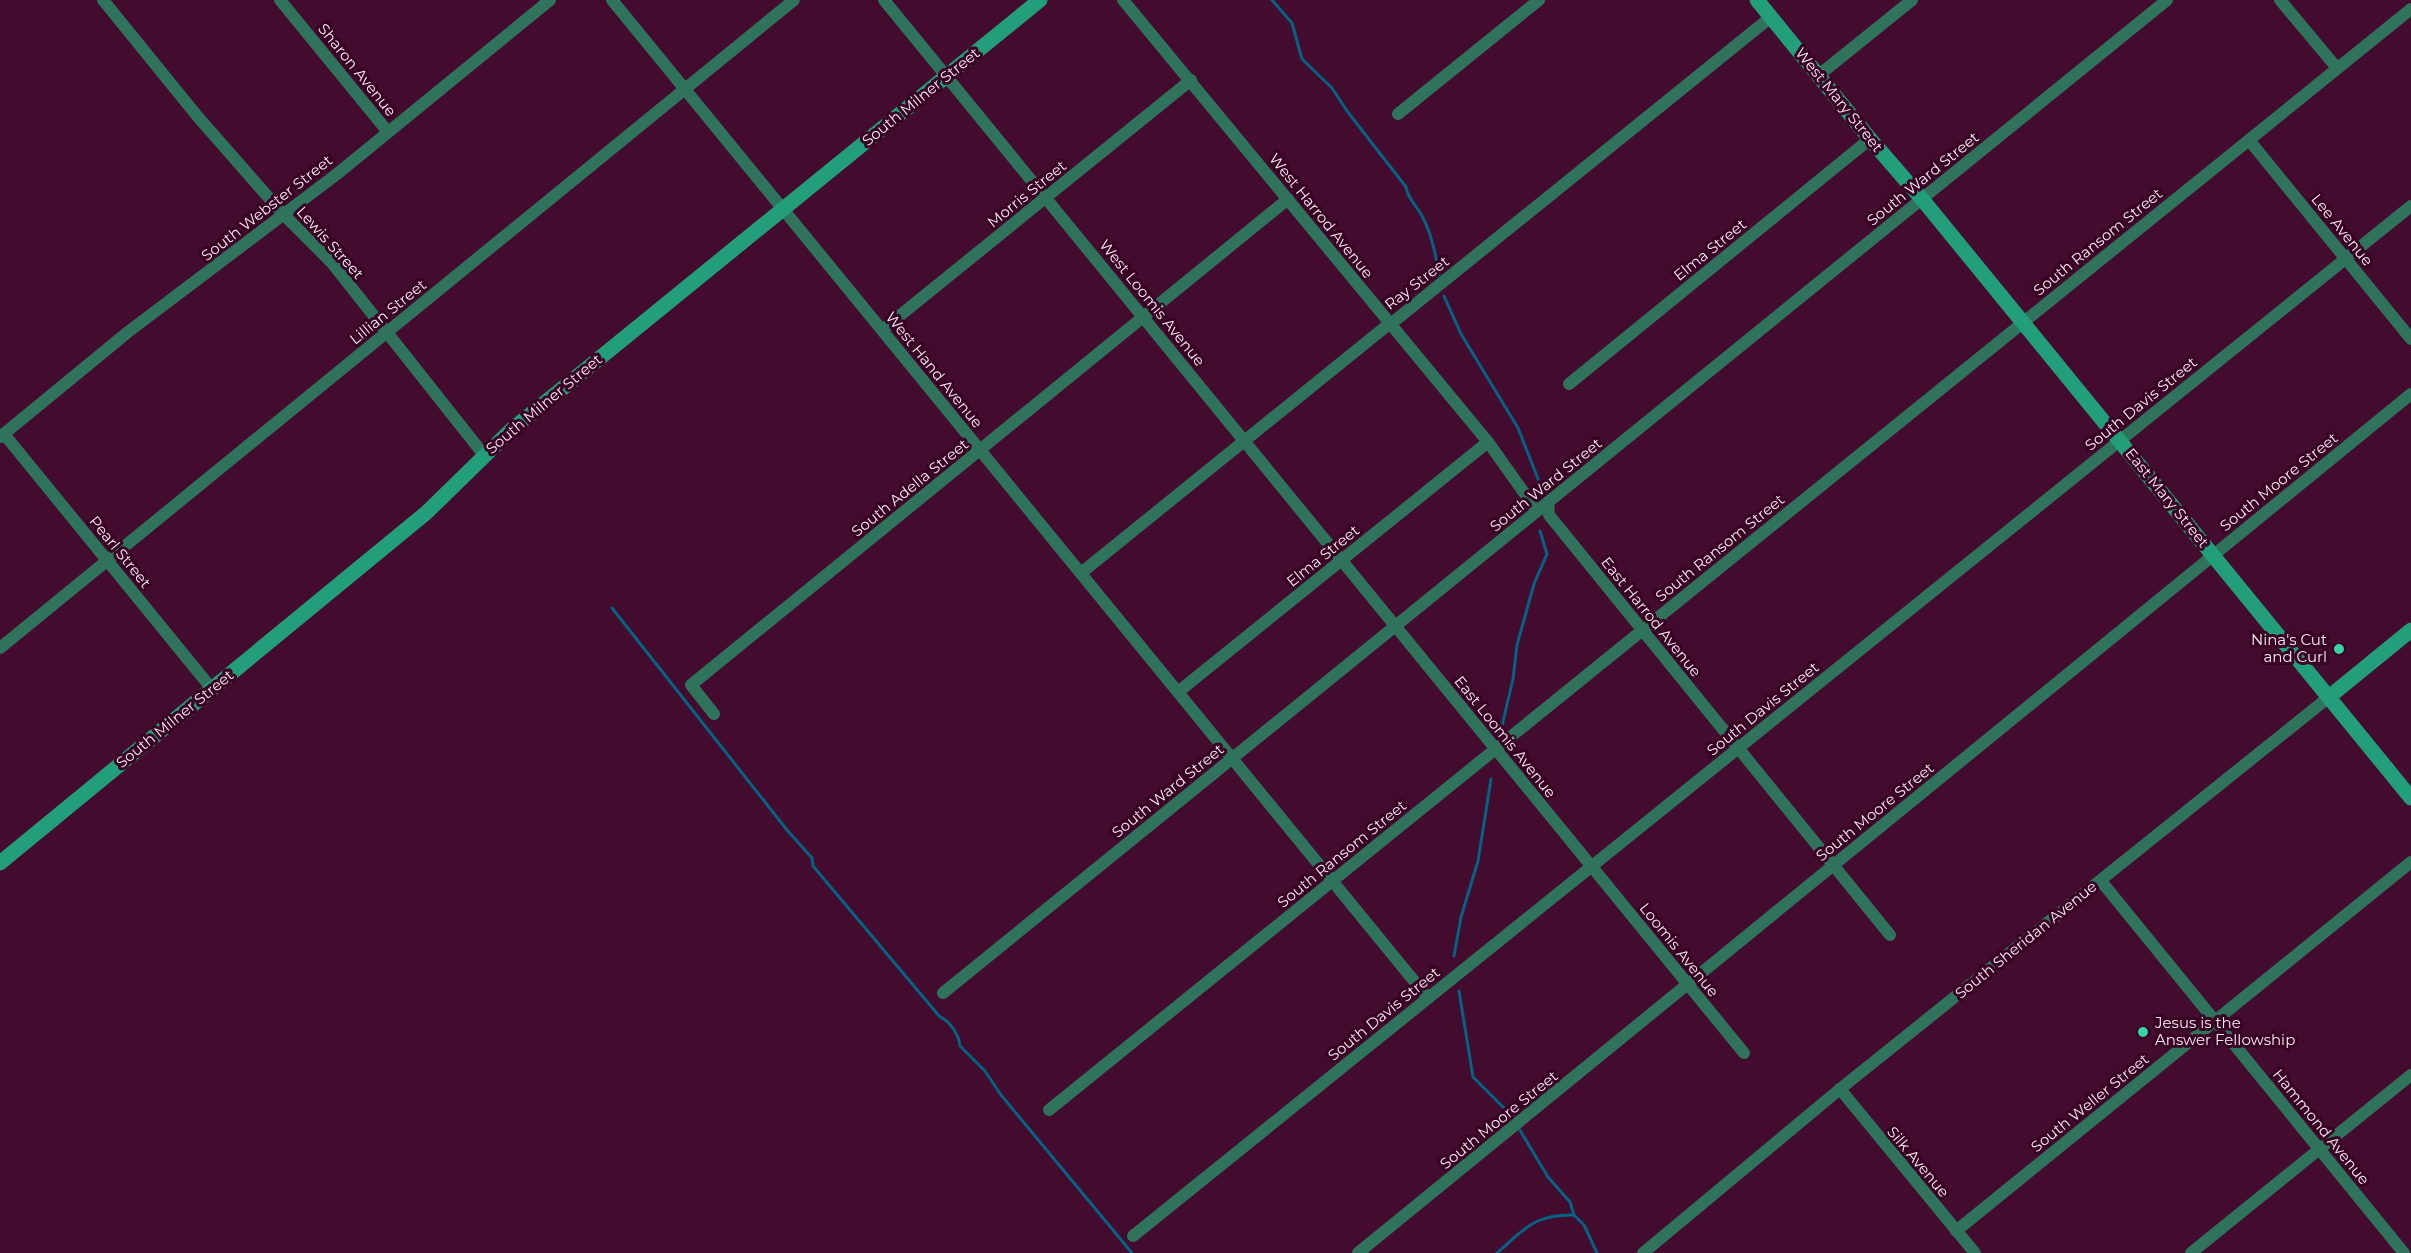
<svg xmlns="http://www.w3.org/2000/svg" width="2411" height="1253" viewBox="0 0 2411 1253" font-family="Montserrat,sans-serif">
<style>
.lines{fill:none;stroke-linecap:round;stroke-linejoin:round}
.stream{stroke:#046382;stroke-width:3}
.street{stroke:#30735c;stroke-width:12}
.secondary{stroke:#239e7a;stroke-width:15}
.poi-dot{fill:#38d4a6;stroke:#380123;stroke-width:2}
.labels{text-anchor:middle;stroke-width:6;stroke-linejoin:round;paint-order:stroke}
.street-label{font-size:15px;fill:#faebf2;stroke:#380123}
.poi-label{font-size:15px;fill:#faebf2;stroke:#380123;text-anchor:end}
</style>
<rect width="100%" height="100%" fill="#430b2d"/>
<g class="lines">
<!-- stream -->
<g class="stream">
<path d="M1272,0l20,23 10,36 30,29 15,23 59,76c1,11 11,19 16,29 10,18 14,38 17,59"/>
<polyline points="1444,296 1461,334 1518,428 1544,494"/>
<path d="M612,608l175,222 25,28 1,8 127,151c10,4 19,18 20,29l25,25 16,24 131,158"/>
<polyline points="1502,726 1513,679 1517,645 1534,584 1547,554 1540,531"/>
<polyline points="1454,956 1461,917 1478,861 1491,779"/>
<polyline points="1459,991 1473,1077 1511,1115 1515,1121"/>
<polyline points="1518,1127 1548,1177 1570,1202 1574,1215 1584,1225 1597,1253"/>
<path d="M1497,1253c28,-24 37,-39 77,-38"/>
</g>
<!-- street -->
<g class="street">
<polyline points="103,0 198,117 284,215 332,263 484,455"/>
<polyline points="280,0 388,132"/>
<polyline points="612,0 1428,998"/>
<polyline points="884,0 1744,1053"/>
<polyline points="1123,0 1488,442 1537,511"/>
<polyline points="2280,0 2337,68"/>
<polyline points="1819,75 1912,0"/>
<polyline points="1398,114 1539,0"/>
<polyline points="2249,140 2411,339"/>
<polyline points="882,330 1191,80"/>
<polyline points="1569,384 1870,139"/>
<polyline points="4,434 212,689"/>
<polyline points="0,437 128,332 337,174 550,0"/>
<polyline points="1548,502 1549,515 1890,935"/>
<polyline points="1081,573 1389,324 1397,319 1771,17"/>
<polyline points="0,648 794,0"/>
<polyline points="1178,692 1488,442"/>
<polyline points="714,714 691,685 1288,199"/>
<polyline points="2101,881 2404,1253"/>
<polyline points="943,993 2167,0"/>
<polyline points="1840,1089 1975,1253"/>
<polyline points="1049,1110 2411,9"/>
<polyline points="1956,1231 2411,862"/>
<polyline points="1133,1236 2411,206"/>
<polyline points="1358,1253 2411,394"/>
<polyline points="1643,1253 1840,1089 2329,697"/>
<polyline points="2191,1253 2411,1075"/>
</g>
<!-- secondary -->
<g class="secondary">
<polyline points="1757,0 1870,139 1922,199 2411,798"/>
<polyline points="2329,697 2411,630"/>
<polyline points="0,863 426,513 510,431 1040,0"/>
</g>
</g>
<!-- markers -->
<g class="poi-dot">
<circle cx="2339" cy="649" r="6"/>
<circle cx="2143" cy="1032" r="6"/>
</g>
<g class="labels">
<!-- street labels -->
<g class="street-label">
<text transform="translate(357 70) rotate(51)" y="5">Sharon Avenue</text>
<text transform="translate(921 97) rotate(-39)" y="5">South Milner Street</text>
<text transform="translate(1839 100) rotate(51)" y="5">West Mary Street</text>
<text transform="translate(1923 179) rotate(-39)" y="5">South Ward Street</text>
<text transform="translate(1027 194) rotate(-39)" y="5">Morris Street</text>
<text transform="translate(267 208) rotate(-38)" y="5">South Webster Street</text>
<text transform="translate(1321 216) rotate(51)" y="5">West Harrod Avenue</text>
<text transform="translate(2342 230) rotate(51)" y="5">Lee Avenue</text>
<text transform="translate(2098 242) rotate(-39)" y="5">South Ransom Street</text>
<text transform="translate(330 243) rotate(48)" y="5">Lewis Street</text>
<text transform="translate(1710 250) rotate(-39)" y="5">Elma Street</text>
<text transform="translate(1417 283) rotate(-38)" y="5">Ray Street</text>
<text transform="translate(1152 303) rotate(51)" y="5">West Loomis Avenue</text>
<text transform="translate(388 312) rotate(-39)" y="5">Lillian Street</text>
<text transform="translate(934 370) rotate(51)" y="5">West Hand Avenue</text>
<text transform="translate(544 404) rotate(-40)" y="5">South Milner Street</text>
<text transform="translate(2141 404) rotate(-39)" y="5">South Davis Street</text>
<text transform="translate(2279 482) rotate(-39)" y="5">South Moore Street</text>
<text transform="translate(1546 485) rotate(-39)" y="5">South Ward Street</text>
<text transform="translate(910 488) rotate(-39)" y="5">South Adella Street</text>
<text transform="translate(2167 498) rotate(51)" y="5">East Mary Street</text>
<text transform="translate(1720 548) rotate(-39)" y="5">South Ransom Street</text>
<text transform="translate(120 552) rotate(51)" y="5">Pearl Street</text>
<text transform="translate(1323 556) rotate(-39)" y="5">Elma Street</text>
<text transform="translate(1651 617) rotate(51)" y="5">East Harrod Avenue</text>
<text transform="translate(1763 709) rotate(-39)" y="5">South Davis Street</text>
<text transform="translate(175 719) rotate(-39)" y="5">South Milner Street</text>
<text transform="translate(1505 737) rotate(51)" y="5">East Loomis Avenue</text>
<text transform="translate(1168 791) rotate(-39)" y="5">South Ward Street</text>
<text transform="translate(1875 812) rotate(-39)" y="5">South Moore Street</text>
<text transform="translate(1342 854) rotate(-39)" y="5">South Ransom Street</text>
<text transform="translate(2026 940) rotate(-39)" y="5">South Sheridan Avenue</text>
<text transform="translate(1679 950) rotate(51)" y="5">Loomis Avenue</text>
<text transform="translate(1384 1014) rotate(-39)" y="5">South Davis Street</text>
<text transform="translate(2090 1103) rotate(-39)" y="5">South Weller Street</text>
<text transform="translate(1499 1120) rotate(-39)" y="5">South Moore Street</text>
<text transform="translate(2321 1127) rotate(51)" y="5">Hammond Avenue</text>
<text transform="translate(1918 1162) rotate(50)" y="5">Silk Avenue</text>
</g>
<!-- poi labels -->
<g class="poi-label">
<text x="2327" y="645">Nina's Cut<tspan x="2327" dy="17">and Curl</tspan></text>
<text x="2155" y="1028" text-anchor="start">Jesus is the<tspan x="2155" dy="17">Answer Fellowship</tspan></text>
</g>
</g>
</svg>
